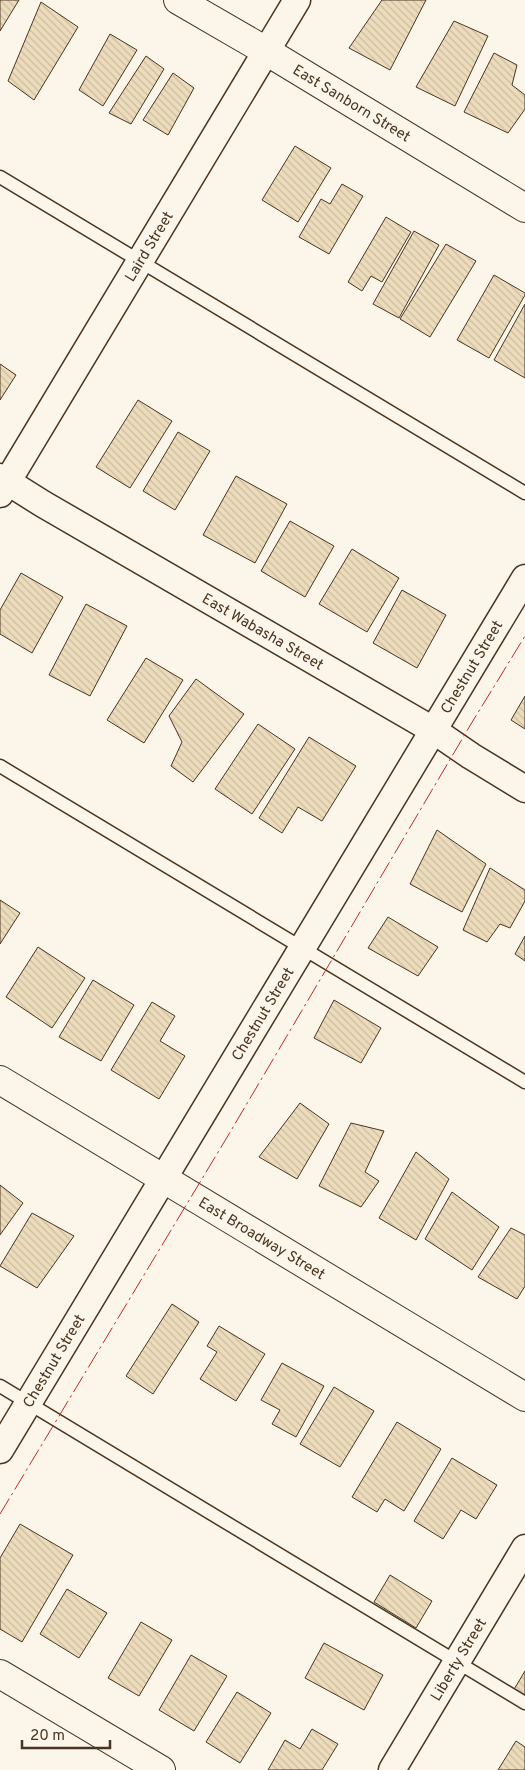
<svg xmlns="http://www.w3.org/2000/svg" width="525" height="1770" viewBox="0 0 525 1770" font-family="Overpass,sans-serif">
<style>
.building{fill:url(#building-back-hatch);stroke:#4a3520}
.lines{fill:none;stroke-linecap:round;stroke-linejoin:round}
.lane-casing{stroke:#4a3520;stroke-width:15}
.street-casing{stroke:#4a3520;stroke-width:29}
.secondary-casing{stroke:#4a3520;stroke-width:30}
.lane{stroke:#fbf6e9;stroke-width:12}
.street{stroke:#fbf6e9;stroke-width:26}
.secondary{stroke:#fbf6e9;stroke-width:28}
.power{stroke:#c62828;stroke-width:1;stroke-dasharray:18 4 2.5 4;stroke-linecap:butt}
.labels{text-anchor:middle;stroke-width:4;stroke-linejoin:round;paint-order:stroke}
.street-label{font-size:15px;fill:#4a3520;stroke:#fbf6e9}
</style>
<defs>
<pattern id="building-back-hatch" width="6" height="6" patternUnits="userSpaceOnUse" patternTransform="scale(1.25)"><rect width="6" height="6" fill="#ecdcbc"/><path d="M-1 5l2 2M0 0l6 6M5-1l2 2" fill="none" stroke="#ccbda1"/></pattern>
</defs>
<rect width="100%" height="100%" fill="#fbf6e9"/>
<!-- building -->
<g class="building">
<polygon points="0,0 19,0 0,31"/>
<polygon points="382,0 426,0 390,70 349,48"/>
<polygon points="41,2 78,27 34,100 8,81"/>
<polygon points="454,21 488,36 455,106 416,87"/>
<polygon points="110,34 137,50 103,106 79,90"/>
<polygon points="494,53 517,65 512,85 525,95 525,109 508,133 464,112"/>
<polygon points="146,56 164,69 131,124 109,113"/>
<polygon points="173,73 194,88 168,135 143,120"/>
<polygon points="295,146 331,168 298,222 262,200"/>
<polygon points="342,184 363,196 329,254 299,237 321,199 330,204"/>
<polygon points="386,217 411,232 382,282 371,276 362,291 348,282"/>
<polygon points="414,231 439,245 399,318 373,304"/>
<polygon points="446,244 476,261 430,337 400,319"/>
<polygon points="494,275 525,293 525,295 489,358 457,340"/>
<polygon points="525,304 525,378 494,360"/>
<polygon points="0,364 16,375 0,400"/>
<polygon points="138,400 172,421 130,488 96,467"/>
<polygon points="178,432 210,451 175,510 143,491"/>
<polygon points="236,476 287,504 255,563 203,535"/>
<polygon points="290,521 334,546 305,597 261,571"/>
<polygon points="352,549 399,578 367,632 319,604"/>
<polygon points="21,573 63,597 32,653 0,634 0,610"/>
<polygon points="402,590 446,615 417,668 373,643"/>
<polygon points="86,604 127,626 90,696 49,675"/>
<polygon points="146,658 183,680 144,743 107,720"/>
<polygon points="196,679 244,714 193,782 171,766 182,742 169,716"/>
<polygon points="525,696 525,729 511,720"/>
<polygon points="258,724 295,749 252,814 215,789"/>
<polygon points="309,737 356,766 322,821 298,807 282,833 259,818"/>
<polygon points="437,830 486,864 462,912 410,884"/>
<polygon points="490,868 525,890 525,901 510,928 500,924 487,942 463,930"/>
<polygon points="0,900 20,913 0,944"/>
<polygon points="388,917 438,947 418,976 368,948"/>
<polygon points="525,936 525,961 515,954"/>
<polygon points="38,947 85,978 52,1028 6,997"/>
<polygon points="93,980 134,1005 101,1061 59,1037"/>
<polygon points="334,1000 381,1028 361,1063 314,1038"/>
<polygon points="152,1002 175,1016 160,1041 185,1056 159,1099 111,1070"/>
<polygon points="300,1103 329,1124 297,1179 259,1157"/>
<polygon points="351,1123 384,1131 365,1172 379,1181 361,1207 319,1186"/>
<polygon points="416,1152 449,1179 416,1240 379,1218"/>
<polygon points="0,1185 23,1203 0,1235"/>
<polygon points="452,1192 499,1227 472,1270 425,1239"/>
<polygon points="32,1213 74,1236 37,1288 0,1266"/>
<polygon points="511,1228 525,1235 525,1286 517,1299 478,1277"/>
<polygon points="172,1304 199,1322 153,1394 126,1376"/>
<polygon points="219,1326 265,1354 236,1401 200,1379 217,1352 207,1346"/>
<polygon points="282,1363 324,1386 296,1437 272,1424 280,1410 261,1400"/>
<polygon points="334,1387 374,1411 340,1467 300,1444"/>
<polygon points="397,1422 441,1449 404,1511 385,1499 377,1512 352,1497"/>
<polygon points="452,1458 497,1485 476,1519 461,1510 443,1539 414,1521"/>
<polygon points="20,1524 73,1555 22,1642 0,1629 0,1558"/>
<polygon points="390,1575 432,1601 416,1628 374,1602"/>
<polygon points="67,1589 107,1613 79,1658 40,1634"/>
<polygon points="141,1622 172,1640 139,1696 108,1678"/>
<polygon points="324,1643 383,1675 364,1710 305,1678"/>
<polygon points="191,1655 227,1676 194,1731 159,1710"/>
<polygon points="525,1671 525,1698 513,1691"/>
<polygon points="237,1692 271,1713 240,1763 206,1742"/>
<polygon points="312,1729 338,1744 322,1770 268,1770 285,1740 300,1749"/>
<polygon points="516,1741 525,1747 525,1770 498,1770"/>
</g>
<g class="lines">
<defs>
<g id="lane">
<polyline points="0,177 525,493"/>
<polyline points="0,766 525,1082"/>
<polyline points="0,1386 525,1703"/>
</g>
<g id="street">
<path id="s1" d="M0,477l43,27 390,226 38,26 54,33"/>
<path id="s2" d="M0,494l297,-494"/>
<path id="s3" d="M0,1450l525,-872"/>
<path id="s4" d="M392,1770l133,-222"/>
</g>
<g id="secondary">
<path id="s5" d="M178,0l88,51 259,157"/>
<path id="s6" d="M0,1080l525,317"/>
<polyline points="0,1674 161,1770"/>
</g>
</defs>
<!-- lane casing -->
<use href="#lane" class="lane-casing"/>
<!-- street casing -->
<use href="#street" class="street-casing"/>
<!-- secondary casing -->
<use href="#secondary" class="secondary-casing"/>
<!-- lane -->
<use href="#lane" class="lane"/>
<!-- street -->
<use href="#street" class="street"/>
<!-- secondary -->
<use href="#secondary" class="secondary"/>
<!-- power -->
<polyline class="power" points="0,1514 229,1134 471,724 525,636"/>
</g>
<g class="labels">
<!-- street labels -->
<g class="street-label">
<text dy="5" stroke="none"><textPath href="#s5" startOffset="202">East Sanborn Street</textPath></text>
<text dy="5" stroke="none"><textPath href="#s2" startOffset="289">Laird Street</textPath></text>
<text dy="5" stroke="none"><textPath href="#s1" startOffset="305">East Wabasha Street</textPath></text>
<text dy="5" stroke="none"><textPath href="#s3" startOffset="914">Chestnut Street</textPath></text>
<text dy="5" stroke="none"><textPath href="#s3" startOffset="509">Chestnut Street</textPath></text>
<text dy="5" stroke="none"><textPath href="#s6" startOffset="306">East Broadway Street</textPath></text>
<text dy="5" stroke="none"><textPath href="#s3" startOffset="104">Chestnut Street</textPath></text>
<text dy="5" stroke="none"><textPath href="#s4" startOffset="129">Liberty Street</textPath></text>
</g>
</g>
<!-- scale -->
<path d="M22 1740v8h88v-8" fill="none" stroke="#4a3520" stroke-width="2.5"/>
<text x="30" y="1740" font-size="15" fill="#4a3520" stroke="#fbf6e9" stroke-width="4" paint-order="stroke">20 m</text>
</svg>
